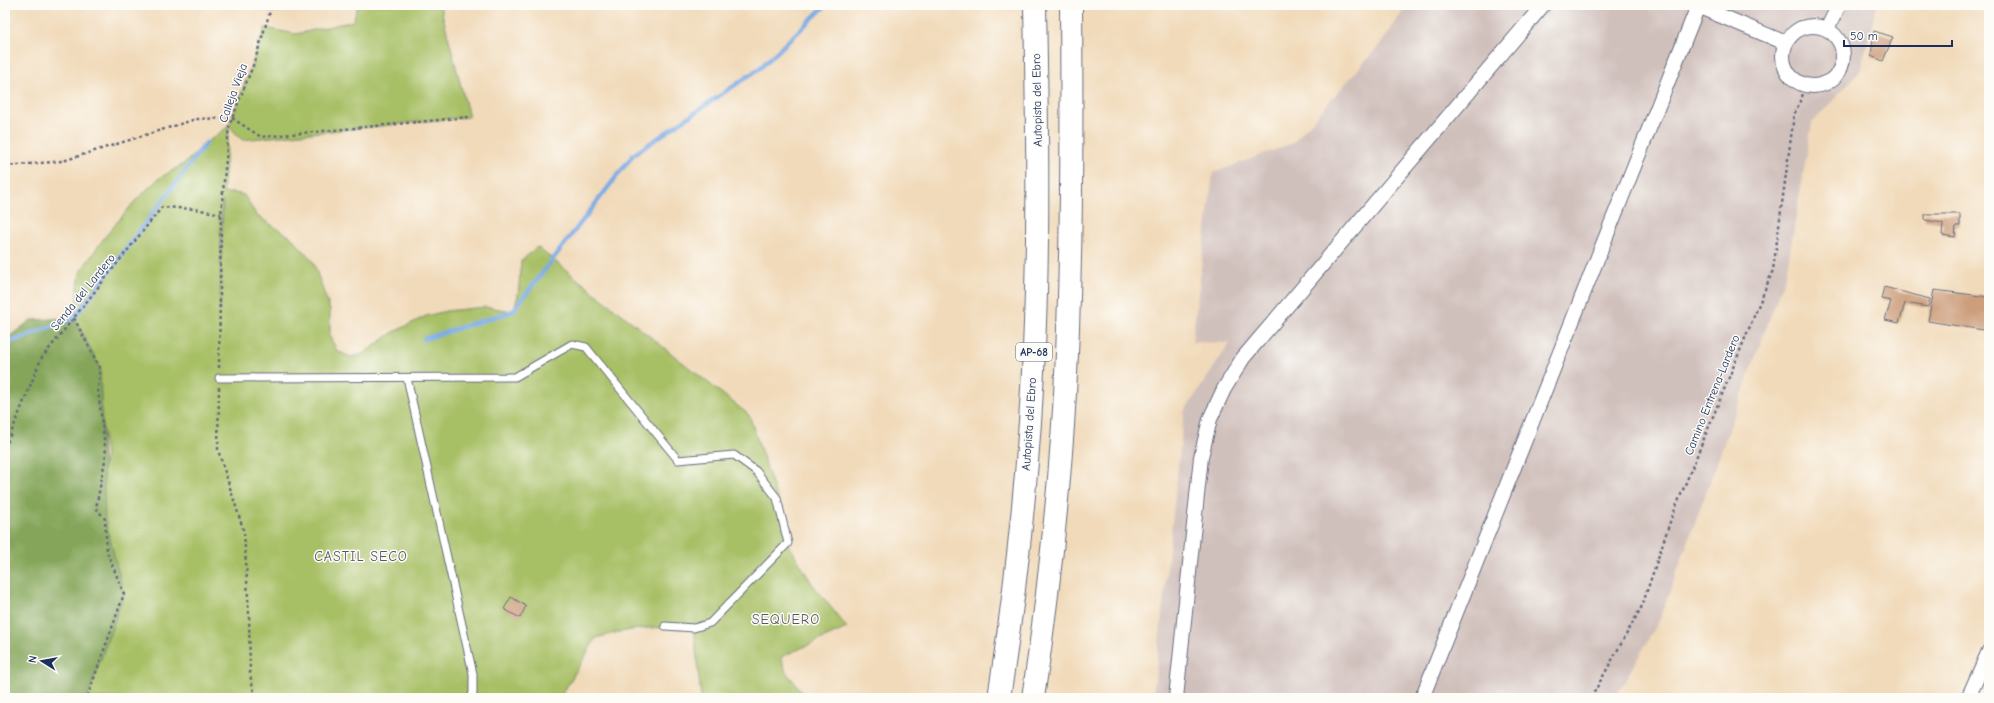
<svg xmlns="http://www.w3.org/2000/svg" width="1994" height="703" viewBox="0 0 1994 703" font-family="'Comic Neue',sans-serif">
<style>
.industrial{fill:#d0c0bc}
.green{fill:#a7bf65;stroke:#617762;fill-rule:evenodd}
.forest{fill:#85a65a;stroke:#506a5c}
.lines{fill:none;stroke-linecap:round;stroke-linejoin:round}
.stream{stroke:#7bace6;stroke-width:4.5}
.building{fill:#cc9e7b}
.service-casing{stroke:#666b7e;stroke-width:9}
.minor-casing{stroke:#666b7e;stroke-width:16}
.motorway-casing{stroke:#666b7e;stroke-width:24}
.path{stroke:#666b7e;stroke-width:2.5;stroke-dasharray:3 3;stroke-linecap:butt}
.service{stroke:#fff;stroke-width:7}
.minor{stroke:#fff;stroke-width:14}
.motorway{stroke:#fff;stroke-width:22}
.labels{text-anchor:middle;stroke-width:3;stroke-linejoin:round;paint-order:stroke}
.shield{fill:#fdfcf7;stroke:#5f6c8c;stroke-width:1}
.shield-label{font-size:11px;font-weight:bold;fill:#1b2f5e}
.street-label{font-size:12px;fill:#1b2f5e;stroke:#fdfcf7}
.quarter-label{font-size:14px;letter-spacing:1px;fill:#595668;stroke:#fdfcf7}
</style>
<rect width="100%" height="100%" fill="#fdfcf7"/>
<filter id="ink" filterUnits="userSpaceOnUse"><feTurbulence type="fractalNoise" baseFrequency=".025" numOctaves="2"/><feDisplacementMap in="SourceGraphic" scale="8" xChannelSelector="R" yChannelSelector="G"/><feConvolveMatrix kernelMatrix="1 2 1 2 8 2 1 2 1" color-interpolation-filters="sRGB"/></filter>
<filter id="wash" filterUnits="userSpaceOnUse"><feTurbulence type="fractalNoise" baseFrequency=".012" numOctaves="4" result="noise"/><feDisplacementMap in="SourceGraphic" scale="16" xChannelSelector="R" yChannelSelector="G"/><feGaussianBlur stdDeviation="0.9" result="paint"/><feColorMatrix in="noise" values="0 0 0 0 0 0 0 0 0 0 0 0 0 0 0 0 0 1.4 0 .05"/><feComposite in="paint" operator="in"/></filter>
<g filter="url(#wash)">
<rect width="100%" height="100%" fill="#f1daba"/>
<!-- industrial -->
<polygon class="industrial" points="1407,5 1877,5 1860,71 1812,123 1786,274 1659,621 1615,698 1153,698 1184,412 1230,343 1192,342 1213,173 1293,143 1383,41"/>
<!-- green -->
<path class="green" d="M358,5h82l29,112 -227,23 -13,-14 -6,67h12l9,2 13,21 34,21 22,24 17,49v27l7,14 14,6 12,-3 29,-21 34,-17 20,-5 39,-4 28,4 5,-15 3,-35 16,-14 212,168 28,83 11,45 23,39 36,46 -66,29 5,15 21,26h-106l-7,-70c-34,-2 -65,0 -98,10l-36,60h-473l9,-190 10,-53 -8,-65 2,-22 -26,-50 6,-46 24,-34 31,-37 23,-22 27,-16 21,-20 23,-17 36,-98 31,6 57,-13zM222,201h1l-3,111 1,-98z"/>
<!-- forest -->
<polygon class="forest" points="74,318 100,368 105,519 124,594 87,698 5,698 5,340 31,320"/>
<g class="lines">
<!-- stream -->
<g class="stream">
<polyline points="424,339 513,311 633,155 760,68 826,5"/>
<polyline points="5,344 74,318 206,143"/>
</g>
</g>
<g id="blocks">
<!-- building -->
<g class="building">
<polygon points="1874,31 1893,37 1883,61 1871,56"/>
<polygon points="1925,214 1960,214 1960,226 1956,226 1955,237 1942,235 1943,223 1925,220"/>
<polygon points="1884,287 1930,299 1928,307 1905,303 1899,323 1885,320 1891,301 1881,299"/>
<polygon points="1934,290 1989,297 1989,331 1928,321"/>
<polygon points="511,597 526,606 520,618 504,609"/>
</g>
</g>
</g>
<g filter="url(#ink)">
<use href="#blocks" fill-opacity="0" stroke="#666b7e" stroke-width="1"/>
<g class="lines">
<defs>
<g id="service">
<polyline points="219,378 515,377 572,344 586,347 678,460 734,455 756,471 777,498 788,543 710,623 694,628 665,626"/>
<polyline points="407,378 473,674 473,693 471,698"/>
</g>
<g id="minor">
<polyline points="1695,5 1786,43"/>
<circle cx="1813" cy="56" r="30"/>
<polyline points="1827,29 1839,5"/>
<polyline points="1176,698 1201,457 1210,419 1224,389 1243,358 1543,5"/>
<polyline points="1422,698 1698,6"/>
<polyline points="1968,698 1989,651"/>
</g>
<g id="motorway">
<path d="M999,698c19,-124 32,-250 36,-375 4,-106 2,-212 0,-318"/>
<path d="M1033,698c17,-114 29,-229 34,-344 5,-116 5,-233 4,-349"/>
</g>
</defs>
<!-- service casing -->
<use href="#service" class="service-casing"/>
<!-- minor casing -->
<use href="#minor" class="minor-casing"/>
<!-- motorway casing -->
<use href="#motorway" class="motorway-casing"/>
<!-- path -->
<g class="path">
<polyline points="5,166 63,161 196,119 232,118 261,137 469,117"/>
<polyline points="74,318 100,368 98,390 106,455 96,508 105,519 107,552 124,594 87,698"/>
<polyline points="219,368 221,214 229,126 254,63 272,5"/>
<polyline points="219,387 218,450 244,532 249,614 250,674 255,698"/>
<polyline points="5,448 41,359 162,207 195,209 221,214"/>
<polyline points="1591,698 1642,606 1671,519 1773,270 1794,115 1807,85"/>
</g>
<!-- service -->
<use href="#service" class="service"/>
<!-- minor -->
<use href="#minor" class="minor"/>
<!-- motorway -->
<use href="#motorway" class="motorway"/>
</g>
</g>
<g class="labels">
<!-- shield labels -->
<rect class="shield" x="1016" y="343" width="36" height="18" rx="3"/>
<g class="shield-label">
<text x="1034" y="356">AP-68</text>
</g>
<!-- street labels -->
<g class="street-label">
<text transform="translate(233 93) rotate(-70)" y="4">Calleja Vieja</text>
<text transform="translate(1037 100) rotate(-91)" y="4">Autopista del Ebro</text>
<text transform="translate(83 292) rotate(-51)" y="4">Senda del Lardero</text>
<text transform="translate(1712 395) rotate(-68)" y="4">Camino Entrena-Lardero</text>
<text transform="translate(1029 424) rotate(-86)" y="4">Autopista del Ebro</text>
</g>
<!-- quarter labels -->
<g class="quarter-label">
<text x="361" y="561">CASTIL SECO</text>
<text x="786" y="624">SEQUERO</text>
</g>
</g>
<!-- margin -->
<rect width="1994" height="703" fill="none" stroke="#fdfcf7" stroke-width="20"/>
<!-- north arrow -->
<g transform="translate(42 661) rotate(281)" stroke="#fdfcf7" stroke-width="3" paint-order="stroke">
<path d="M0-3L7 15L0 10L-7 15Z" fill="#1b2f5e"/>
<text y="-6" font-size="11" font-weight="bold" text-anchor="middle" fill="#1b2f5e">N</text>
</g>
<!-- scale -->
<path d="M1844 40v6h108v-6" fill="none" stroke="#1b2f5e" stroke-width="2"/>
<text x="1850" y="40" font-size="12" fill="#1b2f5e" stroke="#fdfcf7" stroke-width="3" paint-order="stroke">50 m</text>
</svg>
